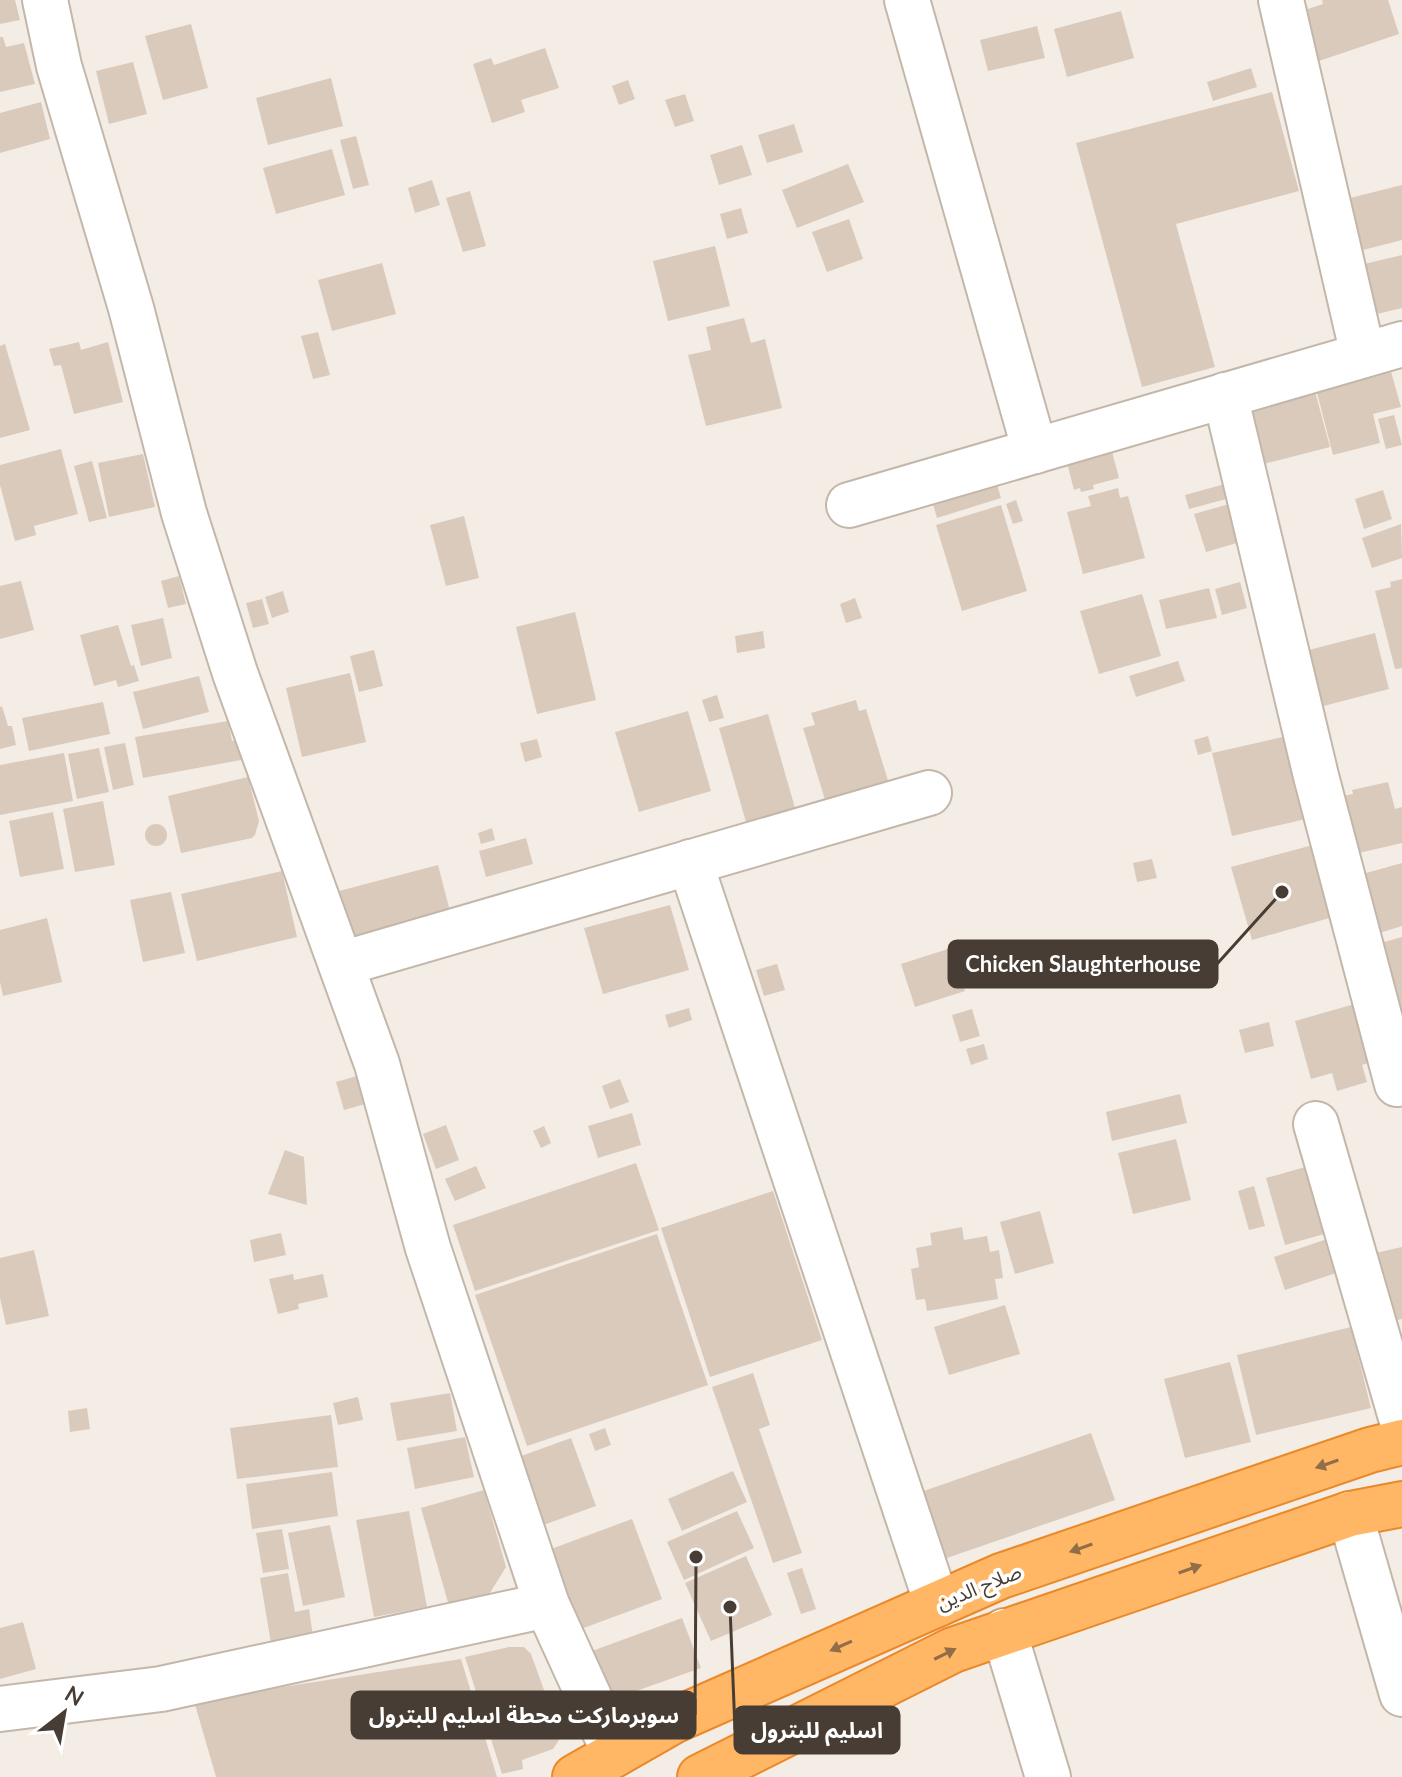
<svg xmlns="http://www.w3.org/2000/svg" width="1402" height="1777" viewBox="0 0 1402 1777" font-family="Lato,'Noto Sans Arabic',sans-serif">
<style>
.building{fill:#dacabc}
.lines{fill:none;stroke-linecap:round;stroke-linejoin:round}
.minor-casing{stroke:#c3b7aa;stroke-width:48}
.highway-casing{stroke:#ea8929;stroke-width:48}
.minor{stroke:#fff;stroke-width:44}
.highway{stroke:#ffb765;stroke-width:44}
.oneway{fill:#916e48}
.labels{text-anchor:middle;stroke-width:7;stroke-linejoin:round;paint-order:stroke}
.street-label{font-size:20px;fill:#473d34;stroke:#fff}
.leader{fill:none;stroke:#473d34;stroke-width:3}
.callout-dot{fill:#473d34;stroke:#fff;stroke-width:3}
.callout{fill:#473d34;stroke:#473d34;stroke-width:3}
.callout-label{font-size:22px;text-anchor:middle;font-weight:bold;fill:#fff}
</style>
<rect width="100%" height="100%" fill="#f4ede5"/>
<!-- building -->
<g class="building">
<polygon points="0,0 15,0 20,20 0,24"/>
<polygon points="1322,0 1388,0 1399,34 1316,62 1299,12 1323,4"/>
<polygon points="1121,11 1134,58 1067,77 1054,29"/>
<polygon points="191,24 208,88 163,100 145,36"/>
<polygon points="1037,26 1045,58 988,71 980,40"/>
<polygon points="0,37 3,37 6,47 24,43 35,84 0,92"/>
<polygon points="545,48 559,88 521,100 525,112 492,123 473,64 491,58 494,65"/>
<polygon points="133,62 147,114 109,124 96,71"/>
<polygon points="1251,68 1257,87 1213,101 1207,82"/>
<polygon points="331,78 343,126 268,145 256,98"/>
<polygon points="628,80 635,99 619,105 612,86"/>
<polygon points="1272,92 1299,191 1176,224 1215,367 1142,387 1076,143"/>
<polygon points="685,94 694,121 675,127 665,100"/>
<polygon points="41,102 50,139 0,153 0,113"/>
<polygon points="794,124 803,152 767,163 758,135"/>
<polygon points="356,136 369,185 353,189 340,140"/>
<polygon points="742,145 752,175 719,185 710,155"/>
<polygon points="332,149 345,195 276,214 263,168"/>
<polygon points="848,164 864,202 797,228 782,190"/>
<polygon points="432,180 440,205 415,213 408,188"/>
<polygon points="1402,185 1402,240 1355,252 1342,200"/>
<polygon points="470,191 486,246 463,252 446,198"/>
<polygon points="741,208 748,233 727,239 720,214"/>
<polygon points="849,219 863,259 827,272 812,232"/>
<polygon points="715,246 730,306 668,321 653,261"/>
<polygon points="1402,255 1402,308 1373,315 1360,265"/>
<polygon points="382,263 396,314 332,331 318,280"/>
<polygon points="744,318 751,343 765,339 782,408 706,426 688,355 711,350 706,327"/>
<polygon points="318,332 330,375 313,379 301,336"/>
<polygon points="79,342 81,350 108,342 123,402 74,414 61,365 54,366 49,349"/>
<polygon points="5,344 30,430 0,438 0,346"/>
<polygon points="1388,361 1401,407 1373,414 1380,443 1333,455 1314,381"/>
<polygon points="1313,384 1330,447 1252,467 1236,404"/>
<polygon points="1394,415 1402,445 1386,449 1378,419"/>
<polygon points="1111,448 1119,478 1093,485 1094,489 1081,492 1080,488 1074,490 1066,459"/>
<polygon points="61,449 78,514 34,526 36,535 15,541 0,485 0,465"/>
<polygon points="143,454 155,507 109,517 98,463"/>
<polygon points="92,461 107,518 89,522 74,466"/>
<polygon points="993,471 1001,498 937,518 929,490"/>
<polygon points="1225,484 1230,498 1189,509 1185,495"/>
<polygon points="1118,488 1120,498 1128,496 1145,558 1083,574 1067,512 1091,506 1088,496"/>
<polygon points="1383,490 1392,519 1364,529 1355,499"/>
<polygon points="1016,500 1023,521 1013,524 1006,504"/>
<polygon points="1229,504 1240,542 1206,552 1194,514"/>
<polygon points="1001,505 1027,591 962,611 936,525"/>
<polygon points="464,516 479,578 446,586 430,525"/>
<polygon points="1401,524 1402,558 1372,568 1362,538"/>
<polygon points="179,576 186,604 168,608 161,581"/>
<polygon points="1402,579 1402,668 1395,669 1375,591 1391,587 1390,582"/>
<polygon points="21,581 34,630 0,639 0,586"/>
<polygon points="1240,582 1247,608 1222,615 1215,589"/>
<polygon points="1209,588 1217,618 1166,629 1159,600"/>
<polygon points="283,591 289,612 272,618 265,597"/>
<polygon points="1142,594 1161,656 1099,674 1080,611"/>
<polygon points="855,598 862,618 846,623 840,604"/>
<polygon points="262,599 269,624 253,628 246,603"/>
<polygon points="575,612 596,700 537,714 516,627"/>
<polygon points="163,618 172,658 141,666 131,625"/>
<polygon points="118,625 131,666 134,665 139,681 118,687 116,680 94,686 80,635"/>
<polygon points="763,631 765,648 737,653 735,636"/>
<polygon points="1375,633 1389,689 1312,709 1297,653"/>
<polygon points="374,650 383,686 359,692 350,656"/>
<polygon points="1178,661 1185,681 1136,697 1129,676"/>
<polygon points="350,673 366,742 302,757 286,688"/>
<polygon points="199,676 209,712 143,729 133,692"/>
<polygon points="717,695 724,718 709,722 702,700"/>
<polygon points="856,700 859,711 866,709 889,784 826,803 803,728 815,725 811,713"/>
<polygon points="103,702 110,734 29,751 22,718"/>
<polygon points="2,706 8,726 12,726 16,745 0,749 0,707"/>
<polygon points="688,711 711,791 639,812 615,732"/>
<polygon points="768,714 795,808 746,822 719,728"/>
<polygon points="228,721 232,741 237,740 241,760 143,778 135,737"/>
<polygon points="1208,736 1212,751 1198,755 1194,740"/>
<polygon points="1287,736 1306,819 1232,836 1212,753"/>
<polygon points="537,739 542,757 525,762 520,743"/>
<polygon points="125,743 134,785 113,790 104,747"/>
<polygon points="99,748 109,792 77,799 68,754"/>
<polygon points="64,753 73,801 0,815 0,765"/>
<polygon points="248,777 259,821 255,835 252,838 181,853 168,796"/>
<polygon points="1388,782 1395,809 1402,807 1402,843 1350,855 1337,797 1353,794 1352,790"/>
<polygon points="103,801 115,865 75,872 63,809"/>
<polygon points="53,812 64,869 20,877 9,821"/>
<circle cx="156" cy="835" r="11"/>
<polygon points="492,828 495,840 481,844 478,833"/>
<polygon points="526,838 533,864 486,877 479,851"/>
<polygon points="1313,845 1333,917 1252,940 1231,867"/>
<polygon points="1152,859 1157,878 1137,882 1133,863"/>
<polygon points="1402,863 1402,926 1376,934 1359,875"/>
<polygon points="438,865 451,915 352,940 339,891"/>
<polygon points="282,871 297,937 197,961 181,894"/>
<polygon points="171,892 185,953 143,962 130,900"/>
<polygon points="670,905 689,970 603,994 584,928"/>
<polygon points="47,918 62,982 3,996 0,982 0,930"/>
<polygon points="1402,937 1402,1007 1385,1011 1367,947"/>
<polygon points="951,948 965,991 915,1007 901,964"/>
<polygon points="777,964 785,990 764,996 756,970"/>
<polygon points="1365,1001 1382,1059 1362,1065 1367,1082 1337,1091 1332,1073 1311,1079 1295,1021"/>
<polygon points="689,1008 692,1020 669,1028 665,1015"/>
<polygon points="972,1009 980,1036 960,1042 952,1015"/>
<polygon points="1269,1022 1274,1046 1245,1053 1239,1030"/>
<polygon points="984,1044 988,1059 971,1065 966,1049"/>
<polygon points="357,1076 365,1104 344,1110 336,1082"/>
<polygon points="620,1079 629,1102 610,1109 602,1086"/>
<polygon points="1180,1094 1187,1123 1112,1141 1106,1112"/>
<polygon points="632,1113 641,1145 598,1158 588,1126"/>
<polygon points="446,1125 459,1160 436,1169 423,1134"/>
<polygon points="544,1126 551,1143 541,1148 533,1131"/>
<polygon points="1176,1139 1191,1200 1133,1214 1118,1153"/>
<polygon points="285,1150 304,1157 307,1205 268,1194"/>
<polygon points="636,1163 659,1230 475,1291 453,1225"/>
<polygon points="1316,1164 1335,1231 1285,1245 1266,1178"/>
<polygon points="476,1166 486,1188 455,1201 445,1179"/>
<polygon points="1254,1186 1265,1226 1249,1230 1238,1191"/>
<polygon points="773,1191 822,1340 710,1377 661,1228"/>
<polygon points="1040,1211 1054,1263 1015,1274 1000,1222"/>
<polygon points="962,1227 964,1240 987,1236 990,1252 999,1250 1003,1278 995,1279 998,1299 927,1311 925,1299 916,1300 911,1269 919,1267 916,1248 932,1245 930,1233"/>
<polygon points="281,1233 286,1255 254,1262 250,1240"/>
<polygon points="657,1234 708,1385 527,1446 475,1295"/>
<polygon points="1333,1237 1345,1270 1285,1290 1274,1257"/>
<polygon points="1402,1247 1402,1319 1387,1322 1371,1254"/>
<polygon points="34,1250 49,1316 6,1325 0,1298 0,1258"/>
<polygon points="293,1274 294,1280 323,1274 328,1297 298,1304 299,1309 278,1314 269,1279"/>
<polygon points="1005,1305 1020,1354 949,1375 934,1327"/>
<polygon points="1351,1327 1371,1408 1256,1435 1237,1355"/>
<polygon points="1230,1362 1251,1442 1185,1458 1164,1379"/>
<polygon points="753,1373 770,1425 759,1429 802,1553 773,1563 712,1387"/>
<polygon points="450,1393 457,1431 397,1441 390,1403"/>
<polygon points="358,1397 363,1420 338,1425 333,1403"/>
<polygon points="87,1408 90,1429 70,1432 68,1411"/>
<polygon points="331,1415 338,1467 237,1479 230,1428"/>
<polygon points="605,1428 611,1445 595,1451 589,1434"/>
<polygon points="1091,1433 1115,1500 938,1561 915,1494"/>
<polygon points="465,1437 474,1477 415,1489 407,1448"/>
<polygon points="571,1438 596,1506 538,1527 513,1459"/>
<polygon points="733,1471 747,1502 682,1531 668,1499"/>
<polygon points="332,1472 338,1516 252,1529 246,1484"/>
<polygon points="484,1490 506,1567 488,1596 449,1606 421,1508"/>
<polygon points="409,1511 427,1607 374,1617 356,1520"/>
<polygon points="737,1511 754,1548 684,1580 667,1542"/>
<polygon points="632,1519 662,1599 581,1629 551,1549"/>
<polygon points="330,1525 345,1597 303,1606 288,1533"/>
<polygon points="282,1529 289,1569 263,1573 256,1533"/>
<polygon points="746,1556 772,1615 711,1641 685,1583"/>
<polygon points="802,1568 816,1609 801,1614 787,1573"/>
<polygon points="288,1573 295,1612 309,1609 313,1636 271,1643 260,1578"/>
<polygon points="682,1618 701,1668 611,1700 592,1651"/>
<polygon points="23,1622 36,1669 0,1679 0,1628"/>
<polygon points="509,1647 524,1647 531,1654 561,1737 553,1749 522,1760 523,1769 502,1774 465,1657"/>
<polygon points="461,1659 497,1777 216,1777 194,1701"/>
</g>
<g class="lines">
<defs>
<g id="minor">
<polyline points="45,0 59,66 131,308 184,513 235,673 377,1064 428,1248 547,1605 615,1754"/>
<polyline points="907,0 1035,451"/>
<polyline points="1281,0 1363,355"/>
<polyline points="1225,395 1316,776 1397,1084"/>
<polyline points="849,505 1402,344"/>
<polyline points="690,862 937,1604"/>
<polyline points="341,964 929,793"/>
<polyline points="1316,1124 1402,1421"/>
<polyline points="1350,1514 1402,1694"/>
<polyline points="1004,1631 1048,1777"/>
<polyline points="0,1709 161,1689 547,1605"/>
</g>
<g id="highway">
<polyline points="575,1777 675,1720 1001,1576 1370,1450 1402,1442"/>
<polyline points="700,1777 953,1650 1350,1514 1402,1504"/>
</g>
</defs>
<!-- minor casing -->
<use href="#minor" class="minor-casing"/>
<!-- highway casing -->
<use href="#highway" class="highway-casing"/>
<!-- minor -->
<use href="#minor" class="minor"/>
<!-- highway -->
<use href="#highway" class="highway"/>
</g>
<!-- one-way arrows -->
<defs><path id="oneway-solid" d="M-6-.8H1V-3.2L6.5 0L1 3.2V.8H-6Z" transform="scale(2)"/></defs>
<g class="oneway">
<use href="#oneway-solid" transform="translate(1327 1464) rotate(161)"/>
<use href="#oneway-solid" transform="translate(1081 1548) rotate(161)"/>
<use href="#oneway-solid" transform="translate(1190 1569) rotate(-19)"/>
<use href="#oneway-solid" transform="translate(841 1646) rotate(156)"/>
<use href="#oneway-solid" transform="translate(945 1654) rotate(-26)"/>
</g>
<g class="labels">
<!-- street labels -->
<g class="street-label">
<text transform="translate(979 1587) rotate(-22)" y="7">صلاح الدين</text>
</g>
</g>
<!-- callouts -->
<path class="leader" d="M1282 892L1217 964M696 1557L695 1715M730 1607L735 1730"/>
<g class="callout-dot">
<circle cx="1282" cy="892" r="8"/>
<circle cx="696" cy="1557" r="8"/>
<circle cx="730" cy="1607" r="8"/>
</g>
<g class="callout">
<rect x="949" y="941" width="268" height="46" rx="8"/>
<rect x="352" y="1692" width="343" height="46" rx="8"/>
<rect x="735" y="1707" width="164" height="46" rx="8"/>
</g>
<g class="callout-label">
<text x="1083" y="972">Chicken Slaughterhouse</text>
<text x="524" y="1723">سوبرماركت محطة اسليم للبترول</text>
<text x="817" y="1738">اسليم للبترول</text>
</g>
<!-- north arrow -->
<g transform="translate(64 1713) rotate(31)" stroke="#ffffff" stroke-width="6" paint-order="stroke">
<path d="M0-6L14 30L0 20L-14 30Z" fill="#473d34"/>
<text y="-12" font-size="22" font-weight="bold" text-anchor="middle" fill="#473d34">N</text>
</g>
</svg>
